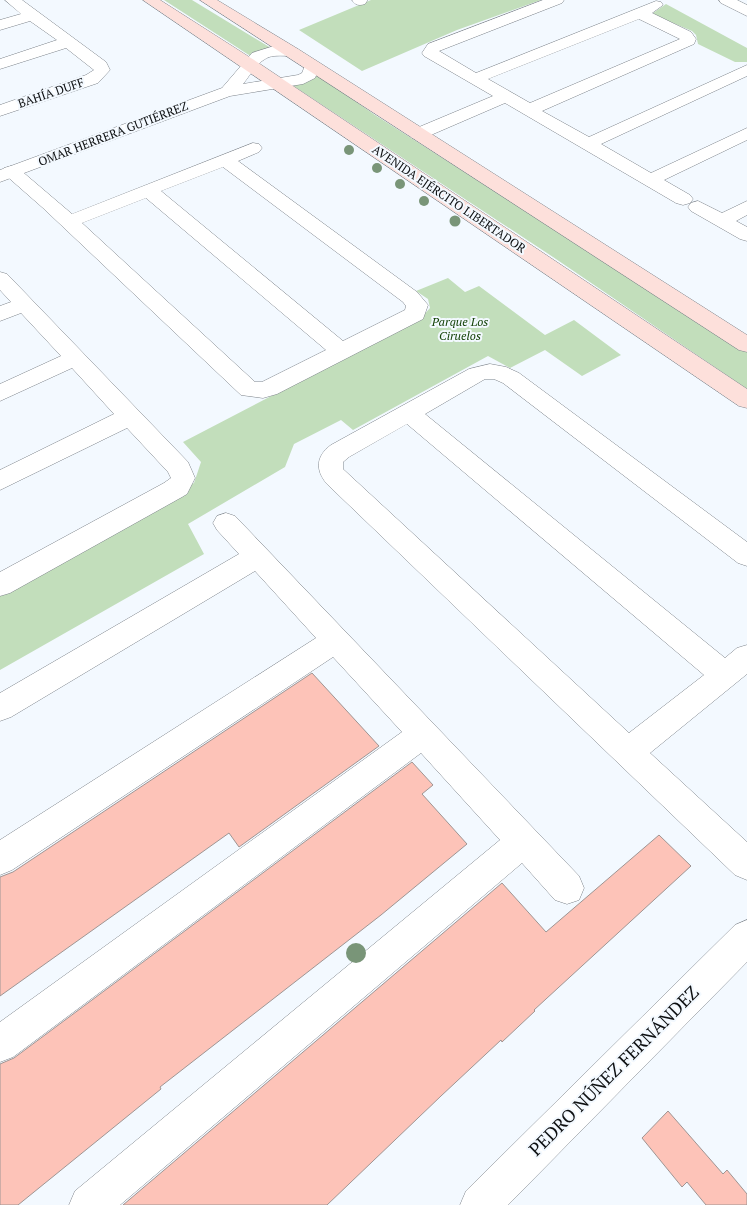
<svg xmlns="http://www.w3.org/2000/svg" width="747" height="1205" viewBox="0 0 747 1205" font-family="'PT Serif',serif">
<style>
.green{fill:#c2debb}
.building{fill:#fdc3b8;stroke:#9f9593}
.lines{fill:none;stroke-linecap:round;stroke-linejoin:round}
.minor-casing{stroke:#7d838a;stroke-width:1}
.tertiary-casing{stroke:#7d838a;stroke-width:1}
.secondary-casing{stroke:#7d838a;stroke-width:1}
.minor{fill:#fff;fill-rule:evenodd}
.tertiary{fill:#fff;fill-rule:evenodd}
.secondary{fill:#fde0db;fill-rule:evenodd}
.tree{fill:#799578}
.labels{text-anchor:middle;stroke-width:4;stroke-linejoin:round;paint-order:stroke}
.far-street-label{font-size:12px;fill:#0d0f11;stroke:#f3f9ff}
.far-park-label{font-size:12px;font-style:italic;fill:#154309;stroke:#f3f9ff}
.near-street-label{font-size:18px;fill:#0d0f11;stroke:#f3f9ff}
</style>
<rect width="100%" height="100%" fill="#f3f9ff"/>
<!-- green -->
<g class="green">
<polygon points="164,0 192,0 271,48 252,57"/>
<polygon points="371,0 541,0 457,30 362,71 299,30"/>
<polygon points="666,4 747,48 747,62 735,62 698,44 696,35 692,31 654,15 653,13"/>
<polygon points="318,75 375,115 747,352 747,389 553,257 292,85 311,80"/>
<polygon points="448,278 465,292 479,286 545,335 574,320 621,355 582,376 545,350 510,368 488,356 353,430 341,420 294,444 285,467 188,524 204,554 0,670 0,590 194,483 201,462 183,442 421,318 430,308 428,299 416,291"/>
</g>
<!-- building -->
<g class="building">
<polygon points="312,673 379,746 239,847 229,833 0,996 0,877 13,872"/>
<polygon points="412,762 433,785 422,794 467,844 381,915 160,1087 161,1089 18,1205 0,1205 0,1064 14,1058"/>
<polygon points="659,835 691,866 534,1010 535,1011 502,1042 501,1040 441,1096 327,1205 123,1205 502,883 546,932"/>
<polygon points="668,1111 723,1174 727,1170 747,1194 747,1205 706,1205 687,1182 682,1187 642,1138"/>
</g>
<g class="lines">
<defs>
<g id="minor">
<polygon points="5,0 22,0 106,62 110,70 98,83 0,116 0,105 86,75 94,70 66,48 0,69 0,59 57,40 30,21 0,30 0,20 21,14"/>
<path d="M352,0h15v1l-2,3c-6,2 -10,1 -13,-4z"/>
<path d="M543,0h21l-2,3 -123,48 37,22 180,-72 5,1 2,3 -11,8 39,19 5,7 -2,5 -152,67 47,26 158,-72v11l-146,68 50,29 96,-45v12l-83,40 26,15 3,4 -3,4 -7,2 -7,-2 -171,-100 -81,35 -6,1 -6,-1 -3,-4 3,-4 81,-34 -69,-40 -2,-3 6,-9zM639,19l41,20 -150,64 -42,-24z"/>
<polygon points="719,0 737,0 747,5 747,16 721,3"/>
<path d="M253,143l6,1 3,4 -3,4 -21,9 179,131 11,13 -5,14 -146,75 -14,4 -22,-3 -198,-187 -41,-36 2,-4 7,-2 7,2 54,46zM223,167l180,135 3,4 -1,4 -62,31 -182,-150zM146,198l180,152 -64,32h-7l-173,-159z"/>
<polygon points="698,201 722,213 747,201 747,215 736,221 747,227 747,241 740,239 691,211 688,207 691,203"/>
<polygon points="0,272 7,274 188,462 195,478 187,494 182,497 10,593 0,596 0,572 164,483 171,478 168,472 127,428 0,490 0,470 114,414 72,368 0,401 0,384 61,356 21,313 0,321 0,306 11,302 0,290"/>
<path d="M490,364l16,3 13,6 228,169v24l-9,-3 -235,-180 -9,-4h-9l-60,35 300,244 12,-10 10,-3v29l-97,79 97,89v38l-12,-5 -408,-391c-12,-14 -11,-28 4,-39l138,-76zM407,424l297,251 -75,58 -286,-264v-7l6,-5z"/>
<polygon points="226,513 235,516 535,830 579,876 584,888 579,900 567,904 555,900 522,863 120,1205 69,1205 75,1191 500,840 421,753 13,1057 0,1062 0,1022 402,732 333,657 12,870 0,875 0,840 316,638 255,571 11,717 0,721 0,693 239,554 217,530 213,523 217,516"/>
<polygon points="747,920 747,962 508,1205 460,1205 466,1191 735,925"/>
</g>
<path id="tertiary" d="M274,46l24,3 2,3 -2,3c-8,2 -16,0 -24,1 -14,1 -23,18 -31,28l55,-9 4,-2 4,-10h12l2,3 -5,12 -12,6 -73,12 -230,86v-12l222,-82 30,-35z"/>
<g id="secondary">
<polygon points="143,0 160,0 257,62 747,389 747,408 739,406"/>
<polygon points="200,0 217,0 298,49 747,335 747,352 739,350"/>
</g>
</defs>
<!-- minor casing -->
<use href="#minor" class="minor-casing"/>
<!-- tertiary casing -->
<use href="#tertiary" class="tertiary-casing"/>
<!-- secondary casing -->
<use href="#secondary" class="secondary-casing"/>
<!-- minor -->
<use href="#minor" class="minor"/>
<!-- tertiary -->
<use href="#tertiary" class="tertiary"/>
<!-- secondary -->
<use href="#secondary" class="secondary"/>
</g>
<!-- trees -->
<g class="tree">
<circle cx="349" cy="150" r="5"/>
<circle cx="377" cy="168" r="5"/>
<circle cx="400" cy="184" r="5"/>
<circle cx="424" cy="201" r="5"/>
<circle cx="455" cy="221" r="5.5"/>
<circle cx="356" cy="953" r="10"/>
</g>
<g class="labels">
<!-- far-street labels -->
<g class="far-street-label">
<text transform="translate(51 93) rotate(-19)" y="4">BAHÍA DUFF</text>
<text transform="translate(113 134) rotate(-21)" y="4">OMAR HERRERA GUTIÉRREZ</text>
<text transform="translate(449 199) rotate(34)" y="4">AVENIDA EJÉRCITO LIBERTADOR</text>
</g>
<!-- far-park labels -->
<g class="far-park-label">
<text x="460" y="326">Parque Los<tspan x="460" dy="14">Ciruelos</tspan></text>
</g>
<!-- near-street labels -->
<g class="near-street-label">
<text transform="translate(614 1071) rotate(-45)" y="6">PEDRO NÚÑEZ FERNÁNDEZ</text>
</g>
</g>
</svg>
